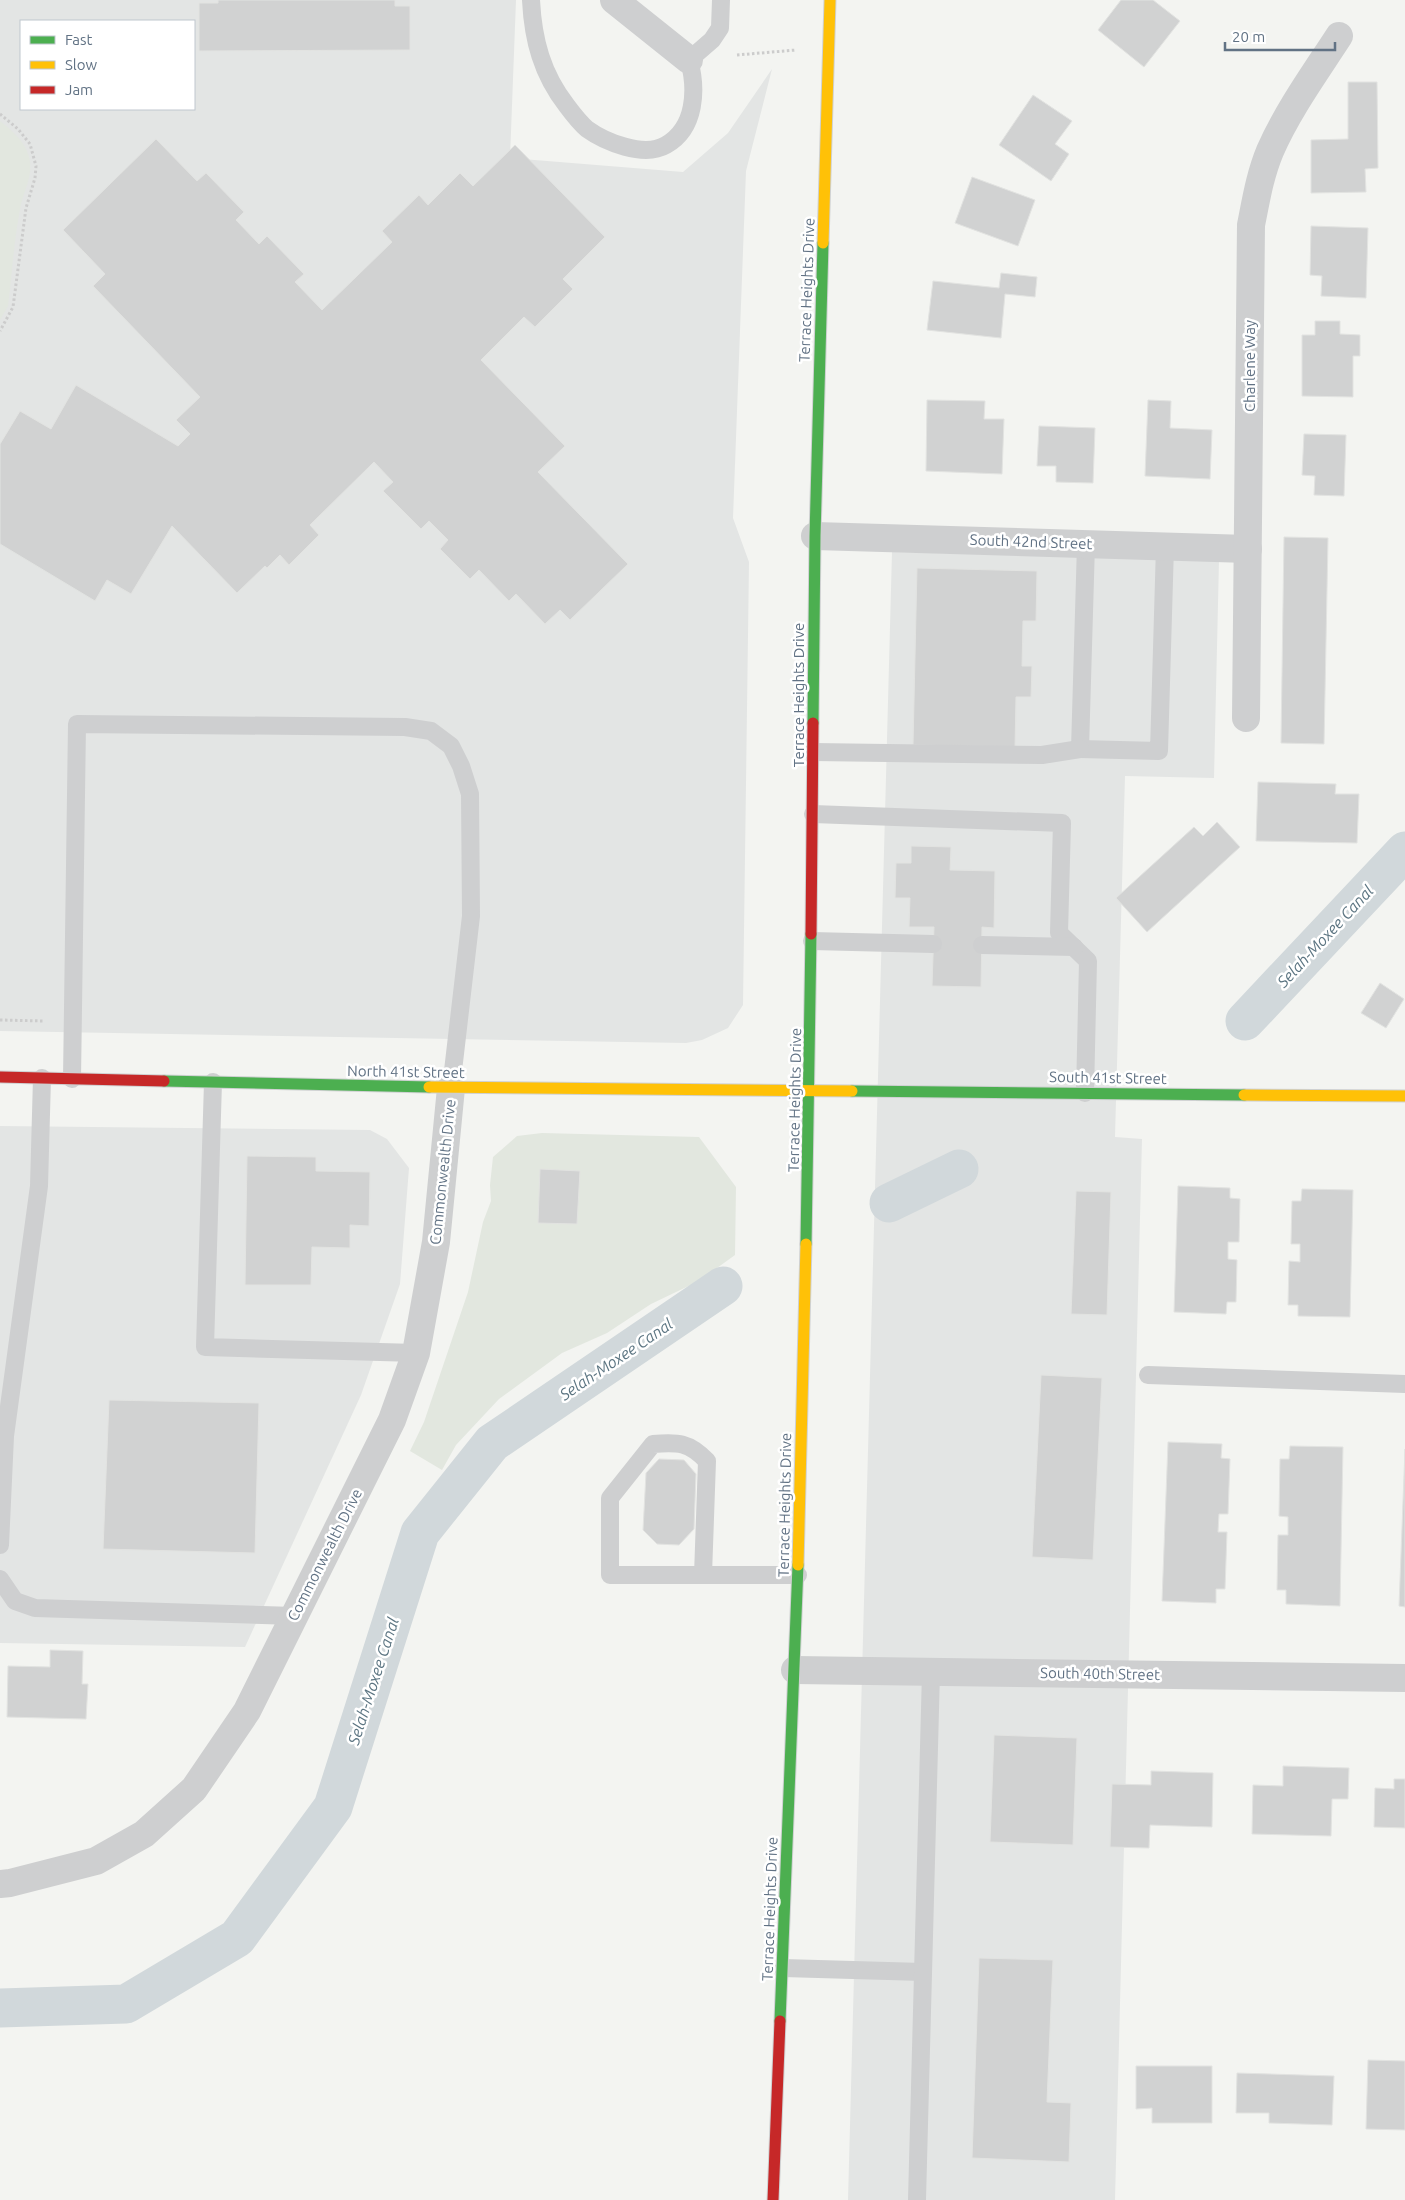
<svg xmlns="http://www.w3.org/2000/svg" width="1405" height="2200" viewBox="0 0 1405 2200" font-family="Ubuntu,sans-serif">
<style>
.built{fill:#e3e5e4;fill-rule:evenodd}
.green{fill:#e2e7df}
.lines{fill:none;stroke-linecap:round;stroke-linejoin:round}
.canal{stroke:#d1d8db;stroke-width:39}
.building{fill:#d1d2d2;stroke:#e2e3e1}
.fast-casing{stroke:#cfd1d2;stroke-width:13}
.slow-casing{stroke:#cfd1d2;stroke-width:13}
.jam-casing{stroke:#cfd1d2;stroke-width:13}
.path{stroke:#ccc;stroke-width:3;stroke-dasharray:2.5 2.5;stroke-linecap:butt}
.lane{stroke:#cecfd0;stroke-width:18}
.street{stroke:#cecfd0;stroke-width:28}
.fast{stroke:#4caf50;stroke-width:11}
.slow{stroke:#ffc107;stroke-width:11}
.jam{stroke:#c62828;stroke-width:11}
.labels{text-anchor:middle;stroke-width:5;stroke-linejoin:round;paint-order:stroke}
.street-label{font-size:15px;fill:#617284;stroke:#fff}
.water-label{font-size:16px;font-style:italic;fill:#5c7582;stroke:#fff}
</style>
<rect width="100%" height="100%" fill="#f3f4f1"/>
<!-- built -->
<g class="built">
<path d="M0,0h516l-6,158 173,14 45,-39 44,-64 -26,102 -13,347 16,44 -6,443 -15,23 -26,12 -16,3 -686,-12zM21,21h173v88h-173z"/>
<polygon points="892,552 1219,560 1214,778 1125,776 1115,1137 1142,1139 1115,2200 848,2200"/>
<polygon points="0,1126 370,1130 387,1139 409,1168 400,1284 361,1395 245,1647 0,1643"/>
</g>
<!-- green -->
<g class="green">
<path d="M0,121c12,10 25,20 29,36 5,19 -6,34 -9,52 -6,32 -8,65 -12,97l-8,14z"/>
<polygon points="542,1133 699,1137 736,1187 735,1255 699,1281 651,1304 607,1333 562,1353 499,1399 456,1445 442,1470 410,1451 424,1422 468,1292 483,1222 491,1201 490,1185 493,1157 517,1136"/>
</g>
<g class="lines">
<!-- canal -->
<g class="canal">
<polyline points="1245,1021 1405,851"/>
<polyline points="889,1203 959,1169"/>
<polyline points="0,2008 126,2004 237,1938 333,1807 420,1533 492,1443 723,1286"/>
</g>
</g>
<!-- building -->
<g class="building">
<polygon points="218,0 395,0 395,6 410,6 410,50 199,51 199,3 218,3"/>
<polygon points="1121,0 1153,0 1180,21 1144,67 1098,30"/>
<polygon points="1348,82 1377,82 1378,168 1365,169 1366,192 1311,193 1311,140 1348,139"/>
<polygon points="1033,95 1072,121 1055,144 1069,154 1051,181 999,145"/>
<polygon points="156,139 197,181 206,173 244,212 236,220 259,244 267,236 304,274 295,282 322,310 392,242 382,231 419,195 428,205 460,173 473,186 515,145 605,237 563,279 573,289 535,327 524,317 481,360 565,446 538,472 628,564 570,620 560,610 545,624 516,594 509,601 479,570 470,579 440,549 448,540 429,521 421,529 383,491 393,482 374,462 310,525 319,535 289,565 280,555 267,568 265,566 237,593 172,526 131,594 107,580 95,601 0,544 0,444 20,411 51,429 76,385 178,446 190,434 176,420 200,397 93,286 105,274 63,230"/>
<polygon points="972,177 1035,200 1018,246 955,223"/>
<polygon points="1311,226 1368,228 1366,298 1321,296 1322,276 1310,275"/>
<polygon points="1001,273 1037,277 1035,297 1005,294 1001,338 927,330 933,281 999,288"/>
<polygon points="1315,321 1340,321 1340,334 1360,335 1360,356 1353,356 1353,397 1302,396 1302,335 1315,335"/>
<polygon points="927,400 985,401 984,419 1004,419 1002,474 926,471"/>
<polygon points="1148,400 1171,401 1170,428 1212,430 1210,479 1145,476"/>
<polygon points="1039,426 1095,428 1093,483 1056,482 1056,466 1037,466"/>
<polygon points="1304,434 1346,435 1344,496 1314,495 1315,476 1302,475"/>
<polygon points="1284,537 1328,538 1324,744 1281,743"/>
<polygon points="917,568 1037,571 1036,621 1023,621 1022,666 1032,666 1031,697 1016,697 1015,747 913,745"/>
<polygon points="1258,782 1336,784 1335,794 1359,794 1357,843 1256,841"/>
<polygon points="1217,822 1240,847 1147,932 1116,898 1194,827 1203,836"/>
<polygon points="911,846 951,847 950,870 995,871 994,928 982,927 981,987 932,986 934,927 909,927 910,898 895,898 896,863 911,863"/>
<polygon points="1380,983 1404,999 1386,1028 1361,1013"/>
<polygon points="247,1156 316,1157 316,1171 370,1172 369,1226 350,1225 350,1248 312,1247 311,1285 245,1285"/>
<polygon points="540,1169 580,1171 577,1224 538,1223"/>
<polygon points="1178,1186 1230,1188 1230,1198 1240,1199 1239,1242 1228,1242 1228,1259 1237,1260 1236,1302 1227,1302 1226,1314 1174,1312"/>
<polygon points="1302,1189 1353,1190 1350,1317 1298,1316 1298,1305 1288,1305 1289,1261 1300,1262 1300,1244 1291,1244 1292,1201 1301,1201"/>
<polygon points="1076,1191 1111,1192 1107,1315 1071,1314"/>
<polygon points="1041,1375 1102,1378 1093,1560 1032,1557"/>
<polygon points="109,1400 259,1403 255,1553 103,1549"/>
<polygon points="1168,1442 1222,1444 1221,1458 1230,1459 1228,1514 1219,1514 1218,1532 1227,1532 1225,1589 1216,1589 1216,1603 1162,1601"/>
<polygon points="1290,1446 1343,1447 1340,1606 1286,1604 1286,1590 1277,1590 1278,1535 1288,1535 1288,1517 1279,1516 1280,1459 1289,1459"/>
<polygon points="1405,1449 1405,1607 1399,1606"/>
<polygon points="659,1459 684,1460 696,1474 694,1529 679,1545 657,1544 643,1530 646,1473"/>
<polygon points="50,1650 83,1651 82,1684 88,1684 86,1719 7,1717 8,1666 50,1667"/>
<polygon points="994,1735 1077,1738 1073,1845 990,1842"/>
<polygon points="1283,1766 1349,1768 1348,1799 1332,1799 1331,1836 1252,1834 1253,1785 1283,1786"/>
<polygon points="1151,1771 1213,1773 1212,1827 1150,1825 1149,1848 1110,1847 1112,1784 1151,1785"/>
<polygon points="1394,1779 1405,1779 1405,1828 1374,1827 1375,1788 1394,1789"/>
<polygon points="979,1958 1053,1960 1047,2102 1071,2103 1069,2162 972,2158"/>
<polygon points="1368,2060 1405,2061 1405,2130 1366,2129"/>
<polygon points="1136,2066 1212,2066 1212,2123 1152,2123 1152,2108 1136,2109"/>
<polygon points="1237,2073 1334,2076 1332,2125 1269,2123 1269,2113 1236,2113"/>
</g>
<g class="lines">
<defs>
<g id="fast">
<polyline points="813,723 815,536 823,243"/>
<polyline points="164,1081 429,1087"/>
<polyline points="852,1091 1244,1095"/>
<polyline points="806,1244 811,934"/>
<polyline points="780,2021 798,1565"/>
</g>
<g id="slow">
<polyline points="823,243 830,0"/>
<polyline points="429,1087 852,1091"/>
<polyline points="1244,1095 1405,1096"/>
<polyline points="798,1565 806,1244"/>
</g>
<g id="jam">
<polyline points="811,934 813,723"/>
<polyline points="0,1077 164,1081"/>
<polyline points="773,2200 780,2021"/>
</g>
</defs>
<!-- fast casing -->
<use href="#fast" class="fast-casing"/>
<!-- slow casing -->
<use href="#slow" class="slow-casing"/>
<!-- jam casing -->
<use href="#jam" class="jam-casing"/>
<!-- path -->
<g class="path">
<polyline points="737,55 796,50"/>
<polyline points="0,114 18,129 30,144 36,166 35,178 26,208 13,307 0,331"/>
<polyline points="0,1020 44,1021"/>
</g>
<!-- lane -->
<g class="lane">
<path d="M531,0c2,40 11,74 36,106 6,8 13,17 20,23 18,13 57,29 79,16 30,-17 31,-56 23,-85l23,-20 8,-12 1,-28"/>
<polyline points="1086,544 1080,749 1159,751 1165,546"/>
<polyline points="813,752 1042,755 1080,749"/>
<polyline points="813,814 1062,823 1059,933 1088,961 1085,1093"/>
<polyline points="812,941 933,944"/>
<polyline points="982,945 1074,947"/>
<polyline points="72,1079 77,724 405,727 431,731 451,746 461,766 470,794 471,916 451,1088"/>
<polyline points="213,1082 205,1347 416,1353"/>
<polyline points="1148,1375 1405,1384"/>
<polyline points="0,1545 5,1436 39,1186 42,1078"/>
<path d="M703,1575l4,-114c-18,-19 -29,-19 -54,-17l-43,54v77h188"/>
<polyline points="0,1579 15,1601 35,1608 294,1616"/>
<polyline points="783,1968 923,1972"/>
<polyline points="917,2200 931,1672"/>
</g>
<!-- street -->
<g class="street">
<polyline points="614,0 689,60"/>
<polyline points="815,536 1248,549"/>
<path d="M1246,718l5,-493c5,-25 9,-50 19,-74 18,-41 45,-78 69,-115"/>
<polyline points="795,1670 1405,1678"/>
<polyline points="0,1884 10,1883 96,1861 144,1834 194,1789 247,1711 392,1420 416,1353 436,1242 451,1088"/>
</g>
<!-- fast -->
<use href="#fast" class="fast"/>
<!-- slow -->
<use href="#slow" class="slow"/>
<!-- jam -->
<use href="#jam" class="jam"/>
</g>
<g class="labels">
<!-- street labels -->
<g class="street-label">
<text transform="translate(807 290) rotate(-88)" y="5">Terrace Heights Drive</text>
<text transform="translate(1250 366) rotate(-90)" y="5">Charlene Way</text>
<text transform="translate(1031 542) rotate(2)" y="5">South 42nd Street</text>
<text transform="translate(799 695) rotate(-90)" y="5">Terrace Heights Drive</text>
<text transform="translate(406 1072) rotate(1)" y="5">North 41st Street</text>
<text transform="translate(1108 1078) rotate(1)" y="5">South 41st Street</text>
<text transform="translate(795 1100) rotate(-89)" y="5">Terrace Heights Drive</text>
<text transform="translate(443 1172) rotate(-84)" y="5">Commonwealth Drive</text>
<text transform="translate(785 1505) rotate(-89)" y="5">Terrace Heights Drive</text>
<text transform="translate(325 1555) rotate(-63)" y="5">Commonwealth Drive</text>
<text transform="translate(1100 1674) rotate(1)" y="5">South 40th Street</text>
<text transform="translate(770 1909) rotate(-88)" y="5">Terrace Heights Drive</text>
</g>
<!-- water labels -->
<g class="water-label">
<text transform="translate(1325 936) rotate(-47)" y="6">Selah-Moxee Canal</text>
<text transform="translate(616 1359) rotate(-34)" y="6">Selah-Moxee Canal</text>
<text transform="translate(373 1681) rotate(-72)" y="6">Selah-Moxee Canal</text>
</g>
</g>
<!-- legend -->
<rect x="20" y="20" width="175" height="90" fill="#ffffff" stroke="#c0c7ce"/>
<rect x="30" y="36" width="25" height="8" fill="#4caf50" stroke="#c0c7ce"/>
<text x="65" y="45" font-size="15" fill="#617284">Fast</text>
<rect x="30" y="61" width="25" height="8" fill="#ffc107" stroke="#c0c7ce"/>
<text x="65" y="70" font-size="15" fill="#617284">Slow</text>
<rect x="30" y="86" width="25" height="8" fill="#c62828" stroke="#c0c7ce"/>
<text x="65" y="95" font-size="15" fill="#617284">Jam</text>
<!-- scale -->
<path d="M1225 42v8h110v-8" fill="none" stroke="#617284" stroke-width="2.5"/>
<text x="1232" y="42" font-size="15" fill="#617284" stroke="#ffffff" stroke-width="4" paint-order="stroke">20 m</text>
</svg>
